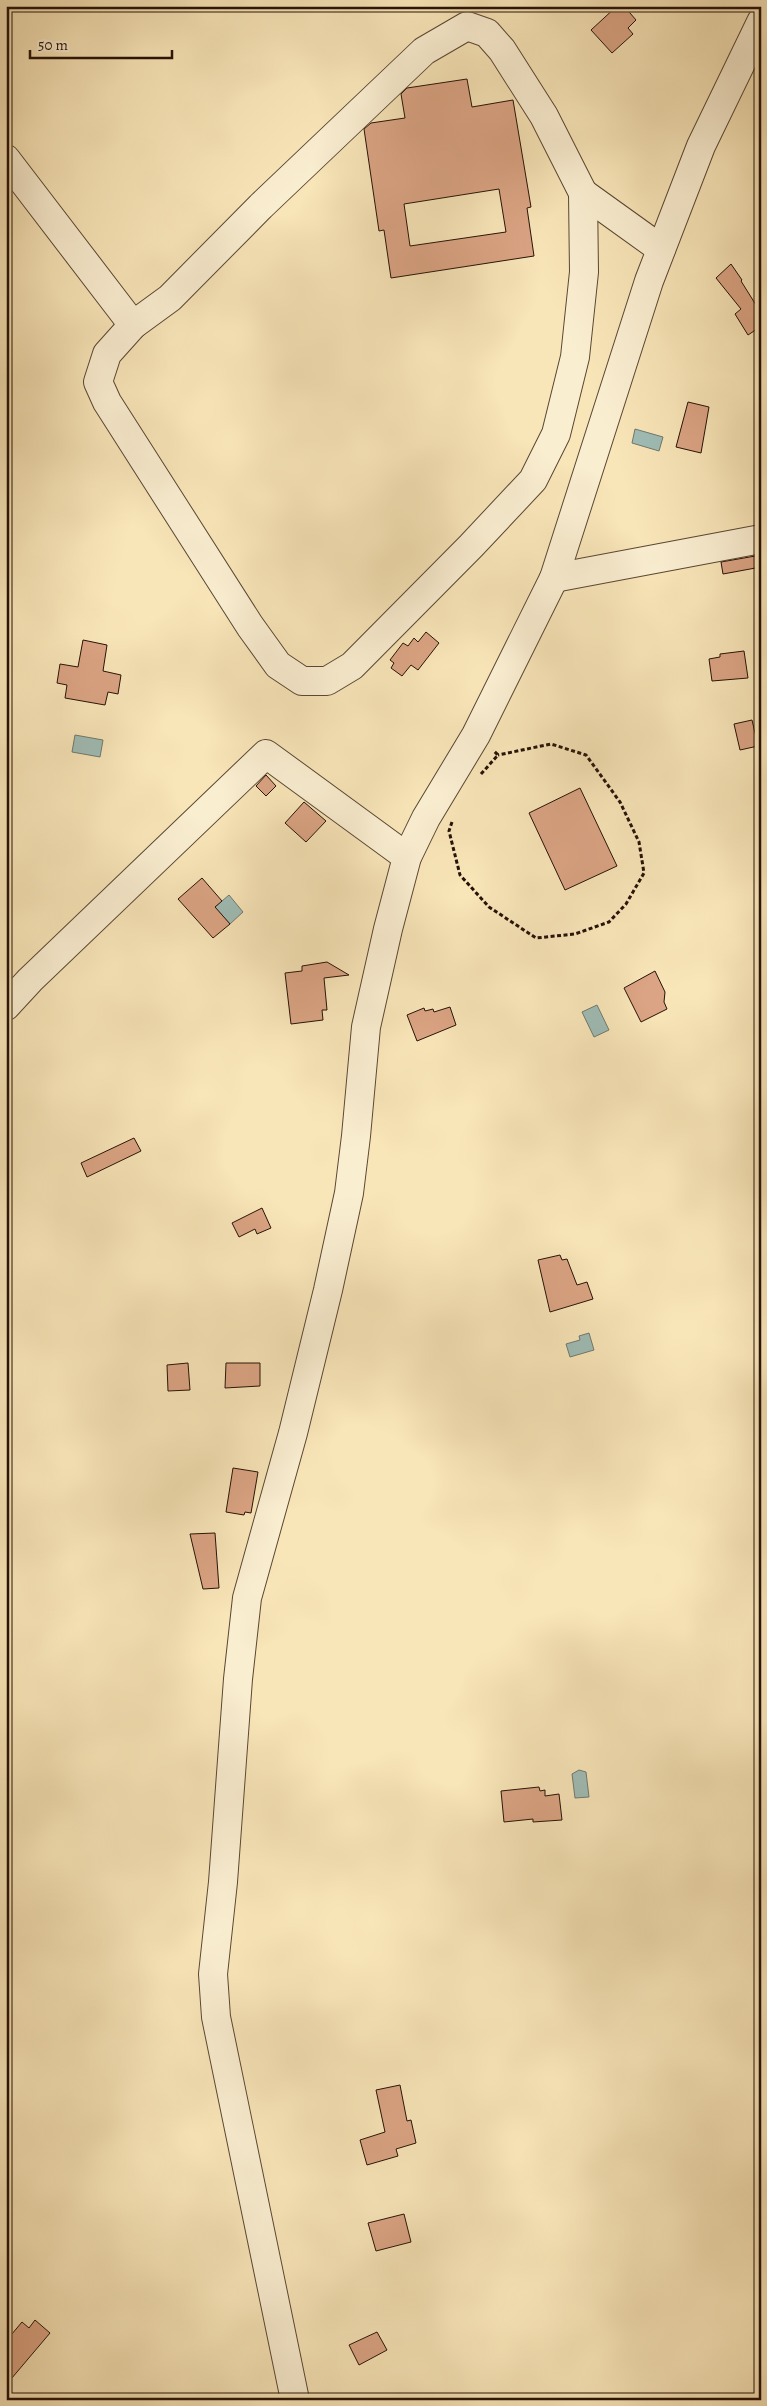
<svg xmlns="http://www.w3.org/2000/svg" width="767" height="2406" viewBox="0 0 767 2406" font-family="Alegreya,serif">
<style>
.water{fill:#9fbdb6;stroke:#6e7970}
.building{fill:#dba484;stroke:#251207;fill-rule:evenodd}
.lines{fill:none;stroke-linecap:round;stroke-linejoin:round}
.minor-casing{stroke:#5a4733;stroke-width:30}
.path{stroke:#251207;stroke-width:3;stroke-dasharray:4 2.5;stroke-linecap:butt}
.minor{stroke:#faeed1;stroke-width:28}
</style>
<rect width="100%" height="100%" fill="#f8e5b8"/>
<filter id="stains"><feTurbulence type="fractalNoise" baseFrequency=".004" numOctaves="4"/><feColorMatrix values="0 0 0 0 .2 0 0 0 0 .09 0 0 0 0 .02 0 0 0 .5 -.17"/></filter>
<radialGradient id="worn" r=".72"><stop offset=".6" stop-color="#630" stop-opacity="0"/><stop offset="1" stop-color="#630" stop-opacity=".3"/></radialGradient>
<!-- water -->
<g class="water">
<polygon points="635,429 663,437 659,451 632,443"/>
<polygon points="75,735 103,740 100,757 72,752"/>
<polygon points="229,895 243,912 230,924 215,907"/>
<polygon points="597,1005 609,1030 594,1037 582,1012"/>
<polygon points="589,1333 594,1350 570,1357 566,1344 580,1340 579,1336"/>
<polygon points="579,1770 586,1772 589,1797 575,1798 572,1774"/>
</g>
<!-- building -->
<g class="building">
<polygon points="617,6 624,6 636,20 628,28 633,34 612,53 591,30"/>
<path d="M467,79l5,28 41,-7 18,107 -4,1 7,48 -143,22 -7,-48 -5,1 -15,-102 7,-6 34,-5 -4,-24 6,-6zM499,189l7,43 -96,14 -6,-42z"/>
<polygon points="731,264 742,280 741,281 761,313 761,333 757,329 748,335 735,314 741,309 716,278"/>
<polygon points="688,402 709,407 701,453 676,447"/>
<polygon points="761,555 761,567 723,574 721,562"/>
<polygon points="426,632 439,643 418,670 411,665 402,676 391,668 394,663 390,660 403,643 408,646 414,638 418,642"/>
<polygon points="83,640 107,645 103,671 121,675 118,694 108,692 105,705 65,698 67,685 57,683 60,664 78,667"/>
<polygon points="744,651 748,678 712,681 709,659 720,657 720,654"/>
<polygon points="752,720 758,746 740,750 734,724"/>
<polygon points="266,775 276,786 266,796 256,786"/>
<polygon points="580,788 617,866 565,890 529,813"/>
<polygon points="304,802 326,821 306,842 285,823"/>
<polygon points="202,878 222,901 215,907 230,924 213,938 178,899"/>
<polygon points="327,962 349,975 324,978 327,1010 322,1010 323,1020 291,1024 285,973 302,971 302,966"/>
<polygon points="655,971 665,992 664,1002 667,1009 641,1022 624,988"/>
<polygon points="450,1007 456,1025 417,1041 407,1015 424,1008 425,1011 433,1009 434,1012"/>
<polygon points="134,1138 141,1151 87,1177 81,1163"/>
<polygon points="262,1208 271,1228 257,1234 255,1229 239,1237 232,1223"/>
<polygon points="560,1255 562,1260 567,1259 577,1285 587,1282 593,1299 550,1312 538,1260"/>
<polygon points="188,1363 190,1390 168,1391 167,1365"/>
<polygon points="226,1363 260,1363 260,1386 225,1388"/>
<polygon points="233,1468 258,1472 251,1513 245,1512 244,1515 226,1512"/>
<polygon points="215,1533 219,1588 203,1589 190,1534"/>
<polygon points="539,1787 540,1791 545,1790 545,1796 559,1794 562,1820 533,1822 533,1819 504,1822 501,1791"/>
<polygon points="400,2085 407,2121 411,2120 416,2143 396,2149 398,2156 367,2165 360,2140 385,2132 376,2090"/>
<polygon points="404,2214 411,2242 376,2251 368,2223"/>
<polygon points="35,2320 50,2333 6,2385 6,2341 22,2322 29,2328"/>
<polygon points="377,2332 387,2350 359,2365 349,2345"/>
</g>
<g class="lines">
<defs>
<g id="minor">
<polygon points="467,26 487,33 502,50 544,116 583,193 584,272 575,357 556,434 533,480 471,546 352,666 327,681 302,681 278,665 250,626 107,402 98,382 107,354 133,325 170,298 261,206 424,51"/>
<polyline points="6,159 133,325"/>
<polyline points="583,193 661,249"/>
<polyline points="554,578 761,539"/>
<polyline points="6,1006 30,980 266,754 407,857"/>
<polyline points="295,2400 216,2017 213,1974 223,1882 238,1679 247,1598 293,1433 328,1290 349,1193 356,1136 366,1027 388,929 407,857 426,818 476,735 554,578 649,281 701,146 761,22"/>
</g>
</defs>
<!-- minor casing -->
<use href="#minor" class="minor-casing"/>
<!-- path -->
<g class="path">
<polyline points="481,774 498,755 493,750"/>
<polyline points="452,822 449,831 460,875 489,907 536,938 575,934 609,922 626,904 644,873 639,842 620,802 586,755 551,744 498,755"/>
</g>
<!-- minor -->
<use href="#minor" class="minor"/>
</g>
<!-- margin -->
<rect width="767" height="2406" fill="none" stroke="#f8e5b8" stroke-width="25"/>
<rect x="8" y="8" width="752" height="2391" fill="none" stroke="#251207" stroke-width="2.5"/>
<rect x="12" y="12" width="742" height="2381" fill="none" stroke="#251207"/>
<!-- scale -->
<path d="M30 50v8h142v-8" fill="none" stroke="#251207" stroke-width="2.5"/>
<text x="38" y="50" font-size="15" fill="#251207" stroke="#faeed1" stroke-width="4" paint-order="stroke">50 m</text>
<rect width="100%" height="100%" filter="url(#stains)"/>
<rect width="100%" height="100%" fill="url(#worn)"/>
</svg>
